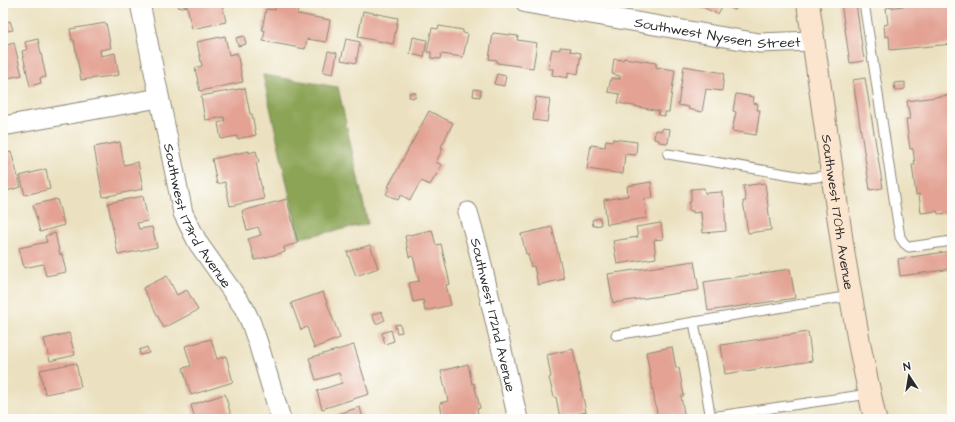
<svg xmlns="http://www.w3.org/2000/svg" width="955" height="422" viewBox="0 0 955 422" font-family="'Architects Daughter',sans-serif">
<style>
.forest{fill:#8ca456;stroke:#5c6840}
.building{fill:#e3a293}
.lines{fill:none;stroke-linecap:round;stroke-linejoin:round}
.service-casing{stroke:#8b8676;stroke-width:11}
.minor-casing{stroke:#8b8676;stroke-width:21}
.secondary-casing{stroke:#8b8676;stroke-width:24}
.service{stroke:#fff;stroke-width:9}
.minor{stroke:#fff;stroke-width:19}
.secondary{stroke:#fbe5cf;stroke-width:22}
.labels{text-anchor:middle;stroke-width:3;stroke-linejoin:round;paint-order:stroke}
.street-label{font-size:14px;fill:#2b2b2b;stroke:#fdfcf7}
</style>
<rect width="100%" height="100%" fill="#fdfcf7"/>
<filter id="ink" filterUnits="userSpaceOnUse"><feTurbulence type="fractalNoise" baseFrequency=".025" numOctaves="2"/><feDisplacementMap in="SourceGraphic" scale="8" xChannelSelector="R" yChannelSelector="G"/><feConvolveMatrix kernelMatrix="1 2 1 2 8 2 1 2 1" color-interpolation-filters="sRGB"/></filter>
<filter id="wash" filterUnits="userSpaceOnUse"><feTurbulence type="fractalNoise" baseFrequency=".012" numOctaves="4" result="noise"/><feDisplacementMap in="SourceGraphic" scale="16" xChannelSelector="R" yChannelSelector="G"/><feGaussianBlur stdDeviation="0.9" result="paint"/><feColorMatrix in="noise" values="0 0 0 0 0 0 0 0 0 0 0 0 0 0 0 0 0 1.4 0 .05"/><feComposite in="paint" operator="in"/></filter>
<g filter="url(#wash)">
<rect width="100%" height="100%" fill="#ebe1c0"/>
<!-- forest -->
<polygon class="forest" points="263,75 338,87 368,224 299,238"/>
<g id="blocks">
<!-- building -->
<g class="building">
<polygon points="178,3 222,3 226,22 192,29 187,6 179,8"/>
<polygon points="276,3 299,6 297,14 330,20 326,42 307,39 305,49 263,41 265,30 262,30 266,9 275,10"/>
<polygon points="696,3 741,3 738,8 736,7 735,10 723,4 718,14 695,4"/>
<polygon points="841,3 856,3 864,61 850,63"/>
<polygon points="904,3 952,3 952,44 890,50 889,36 885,37 884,25 888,24 886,8 904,6"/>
<polygon points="363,11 398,18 393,44 358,37"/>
<polygon points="10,21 13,30 7,31 5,23"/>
<polygon points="106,23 111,48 100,50 101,56 115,53 119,75 81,80 74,40 72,40 70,29"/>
<polygon points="439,26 463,30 463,33 468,34 463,57 441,54 440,59 431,58 431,52 427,52 432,28 438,29"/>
<polygon points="493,33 518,36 517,40 537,43 533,68 497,63 497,60 489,59"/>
<polygon points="225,36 229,55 237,53 243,82 200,91 195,68 202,66 197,42"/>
<polygon points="244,36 246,44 238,46 236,38"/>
<polygon points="413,37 427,40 424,57 410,54"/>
<polygon points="38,39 46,77 40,78 41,83 30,86 22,51 27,50 25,42"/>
<polygon points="346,39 360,42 356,63 341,60"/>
<polygon points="14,43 22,75 8,78 7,74 3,75 3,46"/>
<polygon points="560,47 571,48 570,51 581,53 578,74 568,72 568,78 552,75 553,69 548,69 552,49 560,50"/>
<polygon points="328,51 337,53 333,74 323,72"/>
<polygon points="624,58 656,63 656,67 675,70 669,112 665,112 665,116 658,115 659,111 618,103 620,94 608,92 611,78 620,79 620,76 612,74 614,59 623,60"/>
<polygon points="684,66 724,73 722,91 706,89 702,112 688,109 689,107 678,105"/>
<polygon points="497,74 506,76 504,86 494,84"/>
<polygon points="865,78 883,188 870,190 853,80"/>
<polygon points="905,82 905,89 895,91 894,83"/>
<polygon points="245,88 250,114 252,114 256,135 237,139 237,136 221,139 218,123 225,121 224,117 205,120 201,96"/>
<polygon points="474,89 481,90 480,97 473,96"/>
<polygon points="410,92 416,93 415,98 409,97"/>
<polygon points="736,94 754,97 753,103 758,104 757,110 760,110 756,135 732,131 736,112 733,111"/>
<polygon points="950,95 952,111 952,209 950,209 950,213 938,214 937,211 921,213 919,194 916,195 912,165 915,165 913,149 910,149 906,119 910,119 907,101"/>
<polygon points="536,97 550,99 547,122 533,120"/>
<polygon points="429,111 453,123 441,147 443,148 436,162 442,165 430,185 421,181 410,200 401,195 398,200 386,194 390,187 388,187"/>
<polygon points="662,128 670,129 668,143 659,142 659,140 654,139 655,130 662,131"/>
<polygon points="613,139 637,142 636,155 625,154 623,174 587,169 591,145 605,147 606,140 613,141"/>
<polygon points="120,142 124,165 138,162 143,189 103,197 94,147"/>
<polygon points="249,151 249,153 256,151 259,162 256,163 264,199 230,206 225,182 217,184 212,159"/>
<polygon points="11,152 21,187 3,192 3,154"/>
<polygon points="46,169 50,189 25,195 20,176"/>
<polygon points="651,182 653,197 644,199 647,218 607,224 604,200 628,196 627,186"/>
<polygon points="765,183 771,230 748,233 743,201 746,201 743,186"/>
<polygon points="704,188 705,193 722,192 722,196 724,196 726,231 703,233 701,212 693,213 693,211 689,211 689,202 691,202 691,189"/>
<polygon points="143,196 148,221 137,223 139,229 152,227 157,247 118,255 108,203"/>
<polygon points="57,199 64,225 40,232 33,205"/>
<polygon points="287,199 298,243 284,247 285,252 255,260 248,239 261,235 258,227 247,230 242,211"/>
<polygon points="600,218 601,225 593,226 592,220"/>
<polygon points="661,223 663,239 654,240 656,258 617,264 613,241 638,237 636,227"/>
<polygon points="552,227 564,279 538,285 534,266 531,267 528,254 526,254 521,234"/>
<polygon points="432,230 436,245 441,244 450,284 446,285 451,305 425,311 423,300 413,302 412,298 409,283 419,281 413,256 409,257 405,236"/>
<polygon points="55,233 60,255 62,254 66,272 46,276 43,264 24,268 19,248 47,242 45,236"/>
<polygon points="370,245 378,268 356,276 347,252"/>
<polygon points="952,251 952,269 900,276 898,259"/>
<polygon points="694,261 699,290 613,303 608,274"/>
<polygon points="790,269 795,298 708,311 704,282"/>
<polygon points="167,276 177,295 187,290 198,310 164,328 143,288"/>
<polygon points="323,292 340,338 314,348 307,327 301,330 291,303"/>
<polygon points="381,311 385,320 376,324 372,315"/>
<polygon points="400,324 402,332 397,333 395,325"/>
<polygon points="391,330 394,341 385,344 382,333"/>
<polygon points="808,332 812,361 725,374 721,345"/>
<polygon points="69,333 75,355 50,361 44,339"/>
<polygon points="211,339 217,359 226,356 233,382 191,395 183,368 191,366 185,346"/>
<polygon points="354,345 369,394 322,409 317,391 342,383 339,373 316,380 309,358"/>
<polygon points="147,347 149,353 140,355 139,350"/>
<polygon points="672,347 676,368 679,368 684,396 681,396 685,419 658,419 646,352"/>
<polygon points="573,349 586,412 560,418 556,397 554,397 549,378 551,377 547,355"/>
<polygon points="76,363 81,387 45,394 40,370"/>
<polygon points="468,364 472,384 474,383 480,408 477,409 479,419 451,419 451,417 443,419 440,403 448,401 441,371"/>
<polygon points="225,394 232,419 195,419 191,405"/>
<polygon points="360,407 363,419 333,419 332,416"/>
</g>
</g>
</g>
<g filter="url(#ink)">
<use href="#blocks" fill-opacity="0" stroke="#8b8676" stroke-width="1"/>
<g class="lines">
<defs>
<g id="service">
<polyline points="864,3 900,237 904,243 909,247 952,241"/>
<polyline points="668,154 809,178 832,175"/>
<polyline points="694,322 711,419"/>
<polyline points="616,335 850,296"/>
<polyline points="711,417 869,394"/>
</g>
<g id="minor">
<path id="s1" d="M140,3l43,210 15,30 46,65 7,15 7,20 23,76"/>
<path id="s2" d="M526,3l233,40 54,-2"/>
<polyline points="3,126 159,98"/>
<path id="s3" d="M468,212l10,36 40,171"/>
</g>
<g id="secondary">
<path id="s4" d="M808,3l36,254 16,91 15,71"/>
</g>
</defs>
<!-- service casing -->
<use href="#service" class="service-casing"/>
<!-- minor casing -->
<use href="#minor" class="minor-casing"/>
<!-- secondary casing -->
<use href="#secondary" class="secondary-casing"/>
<!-- service -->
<use href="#service" class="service"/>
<!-- minor -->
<use href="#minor" class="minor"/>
<!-- secondary -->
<use href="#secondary" class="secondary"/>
</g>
</g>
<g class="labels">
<!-- street labels -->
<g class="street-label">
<text dy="5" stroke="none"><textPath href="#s2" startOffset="194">Southwest Nyssen Street</textPath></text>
<text dy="5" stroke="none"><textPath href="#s4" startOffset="211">Southwest 170th Avenue</textPath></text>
<text dy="5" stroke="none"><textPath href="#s1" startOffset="222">Southwest 173rd Avenue</textPath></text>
<text dy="5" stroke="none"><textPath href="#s3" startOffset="106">Southwest 172nd Avenue</textPath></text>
</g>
</g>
<!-- margin -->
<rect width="955" height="422" fill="none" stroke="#fdfcf7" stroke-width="16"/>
<!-- north arrow -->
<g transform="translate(909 376) rotate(348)" stroke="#fdfcf7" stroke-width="3" paint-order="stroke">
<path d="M0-3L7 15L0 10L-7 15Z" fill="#2b2b2b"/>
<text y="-6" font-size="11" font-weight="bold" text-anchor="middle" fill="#2b2b2b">N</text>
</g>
</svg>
